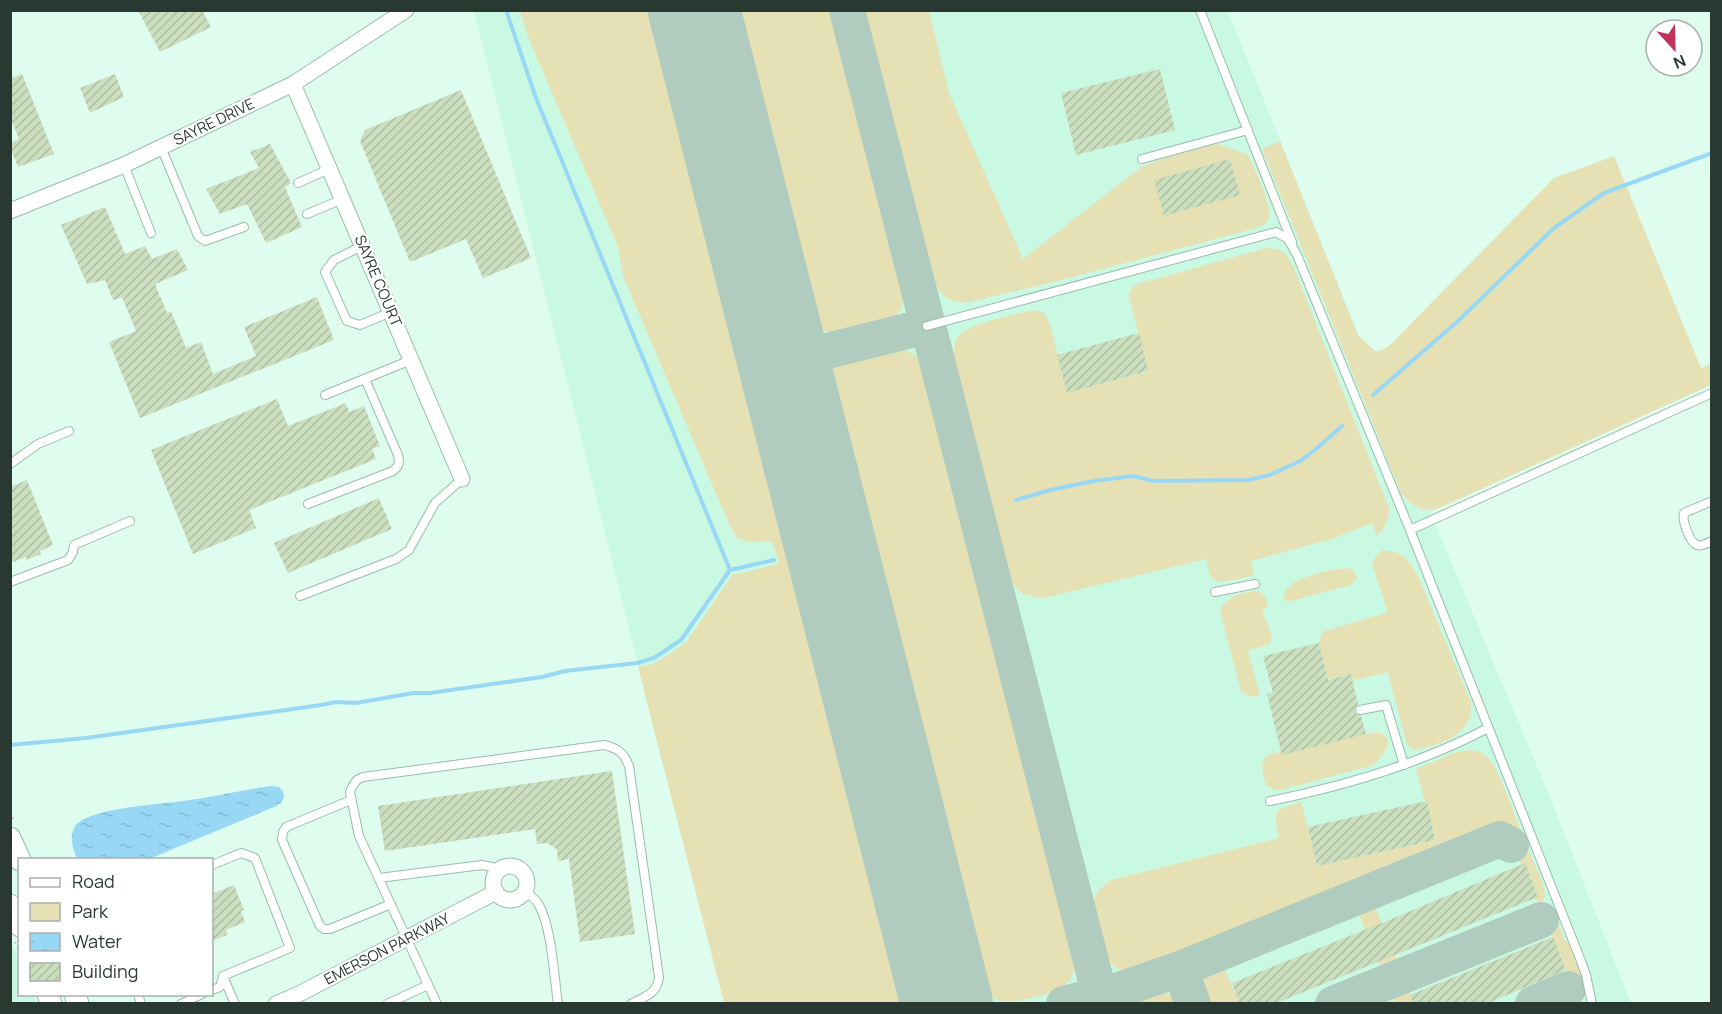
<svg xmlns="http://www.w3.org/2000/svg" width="1722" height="1014" viewBox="0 0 1722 1014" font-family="Manrope,sans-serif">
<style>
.built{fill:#c9f9e2}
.green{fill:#e6e1b5}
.water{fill:url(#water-ripples)}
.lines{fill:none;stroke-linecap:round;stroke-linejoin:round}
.stream{stroke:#99d8f4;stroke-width:4}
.taxiway{stroke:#b0ccbe;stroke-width:36}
.runway{stroke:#b0ccbe;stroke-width:92}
.building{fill:url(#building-hatch)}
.service-casing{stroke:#98bdab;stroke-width:10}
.minor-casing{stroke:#98bdab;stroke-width:17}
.secondary-casing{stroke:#98bdab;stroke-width:23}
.path{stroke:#a8c2b5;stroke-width:2;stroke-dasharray:1.5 4.5;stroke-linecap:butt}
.service{stroke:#fff;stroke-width:8}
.minor{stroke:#fff;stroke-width:15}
.secondary{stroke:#fff;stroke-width:21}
.labels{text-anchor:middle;stroke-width:4.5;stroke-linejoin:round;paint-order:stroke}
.street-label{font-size:15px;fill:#293931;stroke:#fff}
</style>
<defs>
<pattern id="water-ripples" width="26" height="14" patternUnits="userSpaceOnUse" patternTransform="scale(1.5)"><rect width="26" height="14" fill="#99d8f4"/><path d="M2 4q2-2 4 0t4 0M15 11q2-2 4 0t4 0" fill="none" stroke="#84bad2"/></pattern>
<pattern id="building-hatch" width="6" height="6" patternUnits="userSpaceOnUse" patternTransform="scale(1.5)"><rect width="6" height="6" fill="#cbdebe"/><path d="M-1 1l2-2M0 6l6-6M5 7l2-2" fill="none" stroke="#aebfa4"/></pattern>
</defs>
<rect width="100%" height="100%" fill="#defdee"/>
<!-- built -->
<g class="built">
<polygon points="474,11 1228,11 1418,483 1547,790 1631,1003 725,1003 658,745"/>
<polygon points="11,939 19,962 20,994 33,995 37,1003 11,1003"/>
</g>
<!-- green -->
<g class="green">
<polygon points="520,11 670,11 925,1003 724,1003 638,667 649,665 660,660 676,650 687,641 733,574 743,573 779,563 772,541 748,542 737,538 729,524 623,276 618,247 528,37"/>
<path d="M718,11h113l72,280c2,11 -1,21 -11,28 -6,4 -15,5 -22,7 -19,5 -41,11 -59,-1 -11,-8 -15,-19 -20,-31z"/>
<path d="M865,11h64l20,82 74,166 118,-92 47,-18 29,-5 31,10c6,14 22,46 21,60 0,8 -5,11 -12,14l-203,54 -84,20c-18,3 -31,-6 -37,-23z"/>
<path d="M1280,141l78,194 18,17 12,-5 166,-169 60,-22 87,212 10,-4v21l-276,125c-15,1 -24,-5 -34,-17l-139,-344z"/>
<path d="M1266,248c19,1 20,4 28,20l95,240c0,11 -4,20 -12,28l-5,-13 -40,16 -81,22 3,14c-9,2 -36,12 -42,3 -3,-5 -4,-14 -6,-19l-162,39c-18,-2 -26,-3 -34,-20l-56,-218c0,-8 -1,-16 4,-23 8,-13 61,-24 77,-27l10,4 5,10 17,68 81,-20 -19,-76c2,-13 12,-14 24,-16z"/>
<path d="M899,347l18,9 4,6 48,178 22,71 86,328c-2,13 0,32 -8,42 -8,9 -22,13 -34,16 -27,7 -48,7 -67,-18l-146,-563c-2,-12 -4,-27 3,-38 15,-23 50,-27 74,-31z"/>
<path d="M1383,550c5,2 11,1 15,3 10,4 15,14 20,23l53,126c0,5 0,10 -1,14 -6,22 -36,30 -55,34l-6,-3 -3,-6 -18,-69 -35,8 -2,-6 -23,5 -9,-36 3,-11 66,-20 -16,-48 4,-8z"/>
<path d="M1346,568c7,1 10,3 11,10l-6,7 -60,16h-6l-2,-3c2,-5 4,-10 8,-13 11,-9 41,-16 55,-17z"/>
<path d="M1259,591l5,4 5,11 -7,3 10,28 -2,7 -22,7 12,45c-8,1 -13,0 -19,-5l-21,-80c6,-15 25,-20 39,-20z"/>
<path d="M1376,732c24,5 7,26 -5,34l-87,23 -9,1 -9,-5c-3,-12 -9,-23 4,-31z"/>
<path d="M1469,750c8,1 16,3 21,10 12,16 23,52 31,71v4l-9,5 -8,-18 -365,148c-30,6 -36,-17 -43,-40 -2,-9 -7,-19 -3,-28 3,-10 10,-16 18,-22l168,-42c-5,-27 -7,-28 22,-36l7,25 9,39 118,-26 -8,-39h-2l-9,-32 38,-16z"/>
<path d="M1521,847l7,4 3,4c3,9 14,30 14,39 0,6 -2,6 -6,8l-3,-1 -1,-3 3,-2 -13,-32 -3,1 -7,-16z"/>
<polygon points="1372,900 1399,963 1396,967 1386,972 1382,970 1356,907"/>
<path d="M1545,909h4l4,2 12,29 6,4 9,26 1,9 -1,6 -7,2 -20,-50c-6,-5 -9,-15 -11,-22z"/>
<path d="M1221,961l19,42h-33c-5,-12 -11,-21 -5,-34z"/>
<path d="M1401,984c9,3 9,11 12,19h-18c-3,-7 -5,-11 0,-18z"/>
<path d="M1161,990l17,9 3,4h-55c10,-9 21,-12 35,-13z"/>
</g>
<!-- water -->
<path class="water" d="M270,786l9,1 4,4 1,6 -3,6 -7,4 -125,52h-72c-4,-10 -9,-24 -1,-34 15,-17 84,-21 107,-24 30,-4 58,-11 87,-15z"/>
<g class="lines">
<!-- stream -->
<g class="stream">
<polyline points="506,10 536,98 730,570"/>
<polyline points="1373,395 1457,322 1554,228 1604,193 1712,153"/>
<polyline points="1016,500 1050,490 1094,481 1133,476 1154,481 1248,480 1270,475 1300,461 1315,450 1342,426"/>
<polyline points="10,745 86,738 321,705 336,702 356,703 413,693 430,693 542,677 565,671 637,663 654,658 681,640 730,570 774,560"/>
</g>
<!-- taxiway -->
<g class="taxiway">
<polyline points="847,10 1102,1004"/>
<polyline points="783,362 927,326"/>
<polyline points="1180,969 1500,839 1511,845"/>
<polyline points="1064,1004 1119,990 1180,969 1193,1004"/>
<polyline points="1333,1004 1541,920"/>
<polyline points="1533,1004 1568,989"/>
</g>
<!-- runway -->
<polyline class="runway" points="694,10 947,1004"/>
</g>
<!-- building -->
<g class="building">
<polygon points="138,10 202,10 211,27 160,52"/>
<polygon points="1160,69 1175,130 1076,155 1061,93"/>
<polygon points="22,74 54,154 18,167 10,147 10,143 19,139 10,117 10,79"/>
<polygon points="115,74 124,97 90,113 80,88"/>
<polygon points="461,90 531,258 483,278 466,239 410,262 360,141 365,130"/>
<polygon points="270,144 291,183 285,187 302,227 266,243 247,204 220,214 206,189 259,168 250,152"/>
<polygon points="1230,159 1240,195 1164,216 1154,180"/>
<polygon points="105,207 125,254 145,246 152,259 177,249 188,270 155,284 167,313 171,311 186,348 201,342 213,374 256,356 244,327 317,297 334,340 140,418 109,342 136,331 122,297 113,300 105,280 87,284 61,225"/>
<polygon points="1139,333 1148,371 1067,393 1057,355"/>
<polygon points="277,399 288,426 346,403 349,412 364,406 380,446 372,449 376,459 249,510 256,528 193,554 151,450"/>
<polygon points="27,480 53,545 40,551 41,554 27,560 26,557 13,562 10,555 10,487"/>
<polygon points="379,498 392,529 288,573 274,543"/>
<polygon points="1319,643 1328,680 1351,674 1358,704 1355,708 1354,712 1358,715 1361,716 1366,734 1282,755 1267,694 1273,693 1263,656"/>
<polygon points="612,771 635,934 580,942 569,859 558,861 557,849 547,843 537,844 535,829 385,851 378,806"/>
<polygon points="1427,801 1435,840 1317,866 1308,827"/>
<polygon points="1525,863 1538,897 1274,1004 1240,1004 1232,983 1382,923"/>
<polygon points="234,885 244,910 241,911 245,922 226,930 227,935 212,941 212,894"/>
<polygon points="1553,937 1566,970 1486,1004 1413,1004 1410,995"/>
</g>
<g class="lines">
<defs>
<g id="service">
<polyline points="1200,10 1292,242"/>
<polyline points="161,147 198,236 205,241 244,227"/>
<polyline points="1142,159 1248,130"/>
<polyline points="124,165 151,233"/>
<polyline points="298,183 329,169"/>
<polyline points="307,214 343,199"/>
<polyline points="362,246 334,260 325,272 347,321 360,325 391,312"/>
<polyline points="927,326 1276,232 1288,239 1297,255 1410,530 1581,961 1586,975 1592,1004"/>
<polyline points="325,395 411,360"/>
<polyline points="10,464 38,444 69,431"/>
<path d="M1712,501l-28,12c-2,7 5,29 13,32 5,2 10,-2 15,-4"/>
<path d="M308,504l85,-33c6,-5 7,-8 5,-16l-33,-76"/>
<polyline points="1410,530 1712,393"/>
<polyline points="10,582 68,560 73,552 74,545 130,521"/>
<polyline points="1215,592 1255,584"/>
<polyline points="300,596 396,559 409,550 435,503 462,479"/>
<polyline points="1360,710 1386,705 1404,765"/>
<polyline points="351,800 286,827 283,832 282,840 320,926 324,929 330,929 391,904"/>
<path d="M1270,801c75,-15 150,-37 218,-73"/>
<polyline points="212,865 241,853 255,858 290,948 223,976 220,987 212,990"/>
<polyline points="379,878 482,865 492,867 500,870"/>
<path d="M525,892c5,3 11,7 14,13 13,24 15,71 19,99"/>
<polyline points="223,976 235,1004"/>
<polyline points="138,994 141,1004"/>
<polyline points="181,1004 202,994"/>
<polyline points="387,1004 428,985"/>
<path d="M437,1004l-78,-168 -9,-44 2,-5 5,-7 6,-3 241,-32c14,3 20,8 25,21l30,211c-1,16 -15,20 -28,27"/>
</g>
<g id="minor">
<polyline points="293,84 462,479"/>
<polyline points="10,211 124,165 293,84 406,10"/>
<circle cx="510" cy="883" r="17"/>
<polyline points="276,1004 299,994 496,892"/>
</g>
<g id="secondary">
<polyline points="10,838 20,860"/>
<polyline points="10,905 20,926"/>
<polyline points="48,994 51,1004"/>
<polyline points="75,994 78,1004"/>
</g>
</defs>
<!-- service casing -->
<use href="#service" class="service-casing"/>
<!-- minor casing -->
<use href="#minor" class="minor-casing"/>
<!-- secondary casing -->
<use href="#secondary" class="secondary-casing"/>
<!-- path -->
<g class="path">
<polyline points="10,812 14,821"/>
<polyline points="15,942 20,953"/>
</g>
<!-- service -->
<use href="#service" class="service"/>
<!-- minor -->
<use href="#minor" class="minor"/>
<!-- secondary -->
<use href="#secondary" class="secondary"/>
</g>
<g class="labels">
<!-- street labels -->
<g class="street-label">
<text transform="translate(214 122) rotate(-26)" y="5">SAYRE DRIVE</text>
<text transform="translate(378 281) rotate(67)" y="5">SAYRE COURT</text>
<text transform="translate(387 949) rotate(-27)" y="5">EMERSON PARKWAY</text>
</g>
</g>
<!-- border -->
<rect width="1722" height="1014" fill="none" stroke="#293931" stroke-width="24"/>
<!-- legend -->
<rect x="18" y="858" width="195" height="138" fill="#ffffff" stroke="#a9b0ad" stroke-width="1.5"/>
<rect x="30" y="878" width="30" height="9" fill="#ffffff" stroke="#a9b0ad" stroke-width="1.5"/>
<text x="72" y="888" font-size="18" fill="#293931">Road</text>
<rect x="30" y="903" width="30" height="18" fill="#e6e1b5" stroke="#a9b0ad" stroke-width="1.5"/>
<text x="72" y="918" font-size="18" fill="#293931">Park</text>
<rect x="30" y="933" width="30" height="18" fill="url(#water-ripples)" stroke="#a9b0ad" stroke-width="1.5"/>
<text x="72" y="948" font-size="18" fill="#293931">Water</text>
<rect x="30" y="963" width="30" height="18" fill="url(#building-hatch)" stroke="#a9b0ad" stroke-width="1.5"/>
<text x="72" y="978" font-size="18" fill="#293931">Building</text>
<!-- north arrow -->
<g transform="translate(1674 48) rotate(158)"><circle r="28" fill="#ffffff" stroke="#a9b0ad" stroke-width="1.5"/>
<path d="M0-4.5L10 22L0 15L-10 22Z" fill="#c1325d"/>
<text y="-9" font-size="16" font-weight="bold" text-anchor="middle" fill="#293931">N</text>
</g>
</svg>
